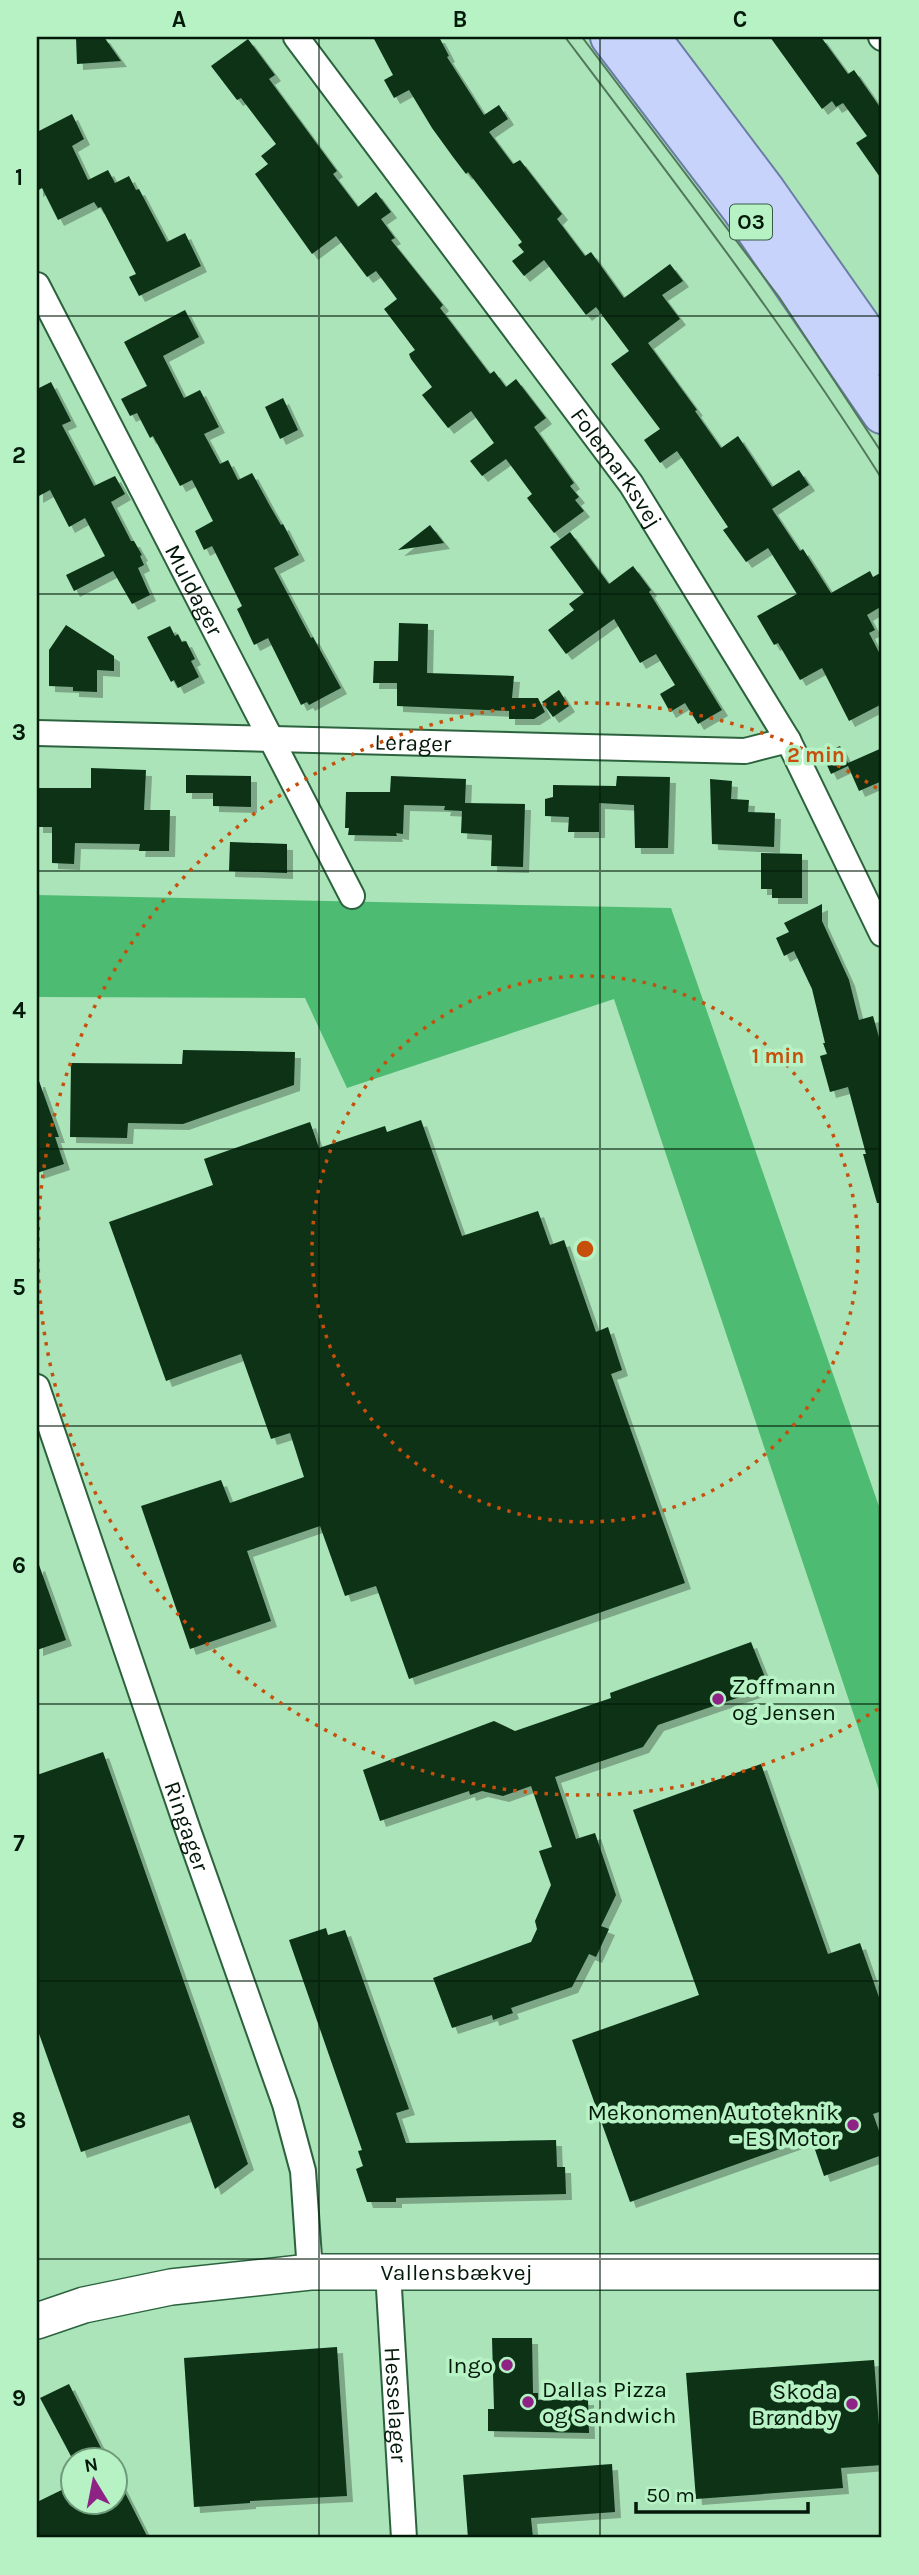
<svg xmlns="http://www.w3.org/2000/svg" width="919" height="2575" viewBox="0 0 919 2575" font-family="Karla,sans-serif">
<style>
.green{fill:#4dbb72}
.building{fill:#0a3118;filter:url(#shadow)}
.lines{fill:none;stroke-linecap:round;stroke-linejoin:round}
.street-casing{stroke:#2c633e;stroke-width:28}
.secondary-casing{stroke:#2c633e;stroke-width:38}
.primary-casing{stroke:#6a7ea5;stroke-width:42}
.street{stroke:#fff;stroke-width:24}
.secondary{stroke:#fff;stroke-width:35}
.primary{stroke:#c7d3fb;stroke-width:38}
.tram{stroke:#51785b;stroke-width:2}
.grid{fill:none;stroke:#03190a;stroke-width:2;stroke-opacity:0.55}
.ring{fill:none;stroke:#c64f0c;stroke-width:3.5;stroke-dasharray:3.5 7}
.poi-dot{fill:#8e2285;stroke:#b7f2c5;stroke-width:2.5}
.labels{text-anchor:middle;stroke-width:7;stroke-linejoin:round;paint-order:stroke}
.shield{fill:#b7f2c5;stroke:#395a42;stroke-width:2}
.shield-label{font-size:21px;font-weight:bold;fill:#03190a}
.street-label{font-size:23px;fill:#03190a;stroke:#b7f2c5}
.poi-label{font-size:23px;fill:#03190a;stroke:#b7f2c5;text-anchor:end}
.centre{fill:#c64f0c;stroke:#b7f2c5;stroke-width:3.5}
.ring-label{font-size:21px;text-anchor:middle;font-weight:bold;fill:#c64f0c;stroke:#b7f2c5;stroke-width:7;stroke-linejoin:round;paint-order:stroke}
.neatline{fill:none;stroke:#03190a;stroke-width:2.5}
.grid-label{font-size:23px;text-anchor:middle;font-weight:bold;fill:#03190a}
</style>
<defs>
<filter id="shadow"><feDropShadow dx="6" dy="6" stdDeviation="0" flood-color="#0004"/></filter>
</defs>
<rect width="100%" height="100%" fill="#aae4b8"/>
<!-- green -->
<polygon class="green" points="37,895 671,908 882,1515 882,1799 614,999 347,1088 305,998 37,997"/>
<!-- building -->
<g class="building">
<polygon points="76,37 104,37 121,61 77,64"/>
<polygon points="373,37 439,37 449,56 447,57 484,115 499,105 508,119 489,132 513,164 520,160 562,214 557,219 585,256 591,252 624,298 670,264 683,281 662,295 680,319 648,343 697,410 695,411 721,448 738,436 772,487 799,470 809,485 772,509 800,551 803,549 831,593 870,571 873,577 882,572 882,606 867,615 875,630 869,633 882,658 882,704 849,721 822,668 800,680 778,643 774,645 757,616 797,594 768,548 746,562 723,530 728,527 677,451 660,463 644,440 660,429 611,364 629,351 596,307 586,315 544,260 524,276 512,261 524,252 518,245 522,242 468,172 466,174 453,157 432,128 409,90 394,98 384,80 393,75"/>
<polygon points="770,37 821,37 848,74 854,70 882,110 882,180 856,143 867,136 843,103 836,107 832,101 822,109"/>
<polygon points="248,39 275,75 269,79 337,171 333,174 358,207 376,192 391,212 381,219 395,238 391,240 443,305 440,308 490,374 494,371 506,387 516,379 546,418 534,427 574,483 570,486 579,497 575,500 584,511 554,533 527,498 532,494 506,459 482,476 470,461 494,443 471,411 448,428 422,395 432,387 411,359 409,354 415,350 384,309 397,299 376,271 367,277 336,236 312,254 255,174 268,164 261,156 276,144 241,98 237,100 211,66"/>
<polygon points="72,114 84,139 72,146 88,180 108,170 115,183 129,176 136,190 139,189 167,242 185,233 201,266 139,296 129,277 136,274 101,207 98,208 94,202 58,220 42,188 37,191 37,132"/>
<polygon points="185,310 199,337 163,356 184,398 200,390 219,427 204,434 220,464 228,460 238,480 252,473 270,506 281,525 283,524 299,555 274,568 311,638 313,637 341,688 309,705 307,702 301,705 268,638 254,645 237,609 242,606 212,546 204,550 195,531 213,521 192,480 180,486 153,436 150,438 137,413 130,416 121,399 147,386 124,342"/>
<polygon points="51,382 71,421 62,425 94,486 115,476 125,494 111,502 131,541 134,541 142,555 140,556 144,565 138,568 150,595 132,604 113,571 74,591 66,575 105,556 85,518 69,527 50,490 37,497 37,389"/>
<polygon points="283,398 298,430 280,439 265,407"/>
<polygon points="430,525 444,543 398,550"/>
<polygon points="570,532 609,584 633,566 651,590 649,592 722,710 698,724 685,703 670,712 660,694 675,685 656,654 640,663 614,619 566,654 548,630 574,610 569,604 584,593 550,547"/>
<polygon points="399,623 428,624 427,673 514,676 512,698 538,698 545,712 534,719 509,719 509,711 397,706 397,683 373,683 374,661 398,661"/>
<polygon points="66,625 114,656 114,671 97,670 97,692 73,691 73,687 49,686 49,650"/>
<polygon points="170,626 175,636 178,634 182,642 186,641 195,659 191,661 199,677 178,688 174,680 171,682 147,637"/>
<polygon points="559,690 569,706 553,717 542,702"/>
<polygon points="840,746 848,763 882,748 882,781 859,791 848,766 831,774 822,754"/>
<polygon points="91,768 146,770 144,810 170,810 169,851 139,851 140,844 75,843 74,864 52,863 52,827 37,827 37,788 91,788"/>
<polygon points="186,775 251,776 251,807 213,806 213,793 186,793"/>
<polygon points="391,776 466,779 465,803 525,804 523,867 491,866 492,835 461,833 462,811 444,810 445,806 404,805 403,834 396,833 397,836 348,835 349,828 345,828 346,792 390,792"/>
<polygon points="617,776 670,777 668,848 635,848 634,805 599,803 599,832 568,832 569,817 545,816 545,799 553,797 553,785 616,786"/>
<polygon points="710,779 732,781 731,799 749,800 748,812 775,813 774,847 712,844"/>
<polygon points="230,842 287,844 287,873 229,871"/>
<polygon points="761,853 802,854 802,898 772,898 772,889 761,889"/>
<polygon points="822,904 822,921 849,980 859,1020 873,1016 882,1048 882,1203 877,1203 863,1154 866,1154 848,1087 830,1092 820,1056 827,1054 823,1043 825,1043 812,989 794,951 784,956 776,938 789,932 784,923"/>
<polygon points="183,1050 295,1052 294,1085 183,1124 128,1123 127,1138 70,1137 71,1063 182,1064"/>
<polygon points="37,1081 39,1081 59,1137 55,1137 64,1164 37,1173"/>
<polygon points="421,1120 462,1236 538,1211 550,1245 564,1240 596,1332 608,1327 622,1370 611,1374 685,1583 409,1679 376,1586 345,1596 320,1526 247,1551 271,1621 190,1649 141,1506 221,1480 230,1503 304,1477 290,1433 271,1439 241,1354 166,1381 109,1222 213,1185 204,1159 310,1122 319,1148 385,1126 387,1132"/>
<polygon points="39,1565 66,1640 37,1650 37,1566"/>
<polygon points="751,1642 769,1687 658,1725 643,1747 555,1777 576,1839 595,1833 616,1895 601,1926 609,1929 596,1957 589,1954 572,1987 511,2008 513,2013 493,2020 492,2015 452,2028 433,1978 531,1942 537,1929 535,1921 551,1885 539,1851 552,1847 531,1786 503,1796 482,1791 470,1795 469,1791 380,1821 363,1770 494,1721 515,1731 611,1698 610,1693"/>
<polygon points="103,1752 248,2164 215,2189 189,2115 81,2152 37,2028 37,1775"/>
<polygon points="761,1764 828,1954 860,1943 882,2006 882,2111 873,2114 882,2139 882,2155 824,2176 811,2138 630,2202 572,2040 699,1995 633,1810"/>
<polygon points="326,1928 328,1935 345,1930 409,2109 396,2113 406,2143 556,2140 557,2167 565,2167 566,2194 396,2198 396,2202 367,2202 356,2169 363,2166 358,2151 362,2150 289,1940"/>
<polygon points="492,2338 532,2338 533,2393 538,2393 538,2400 588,2399 589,2433 488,2431 488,2409 494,2409"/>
<polygon points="337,2347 347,2496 250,2501 250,2503 194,2507 184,2358"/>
<polygon points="874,2360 882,2465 841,2468 843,2488 696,2499 686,2373"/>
<polygon points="69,2384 107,2460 73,2460 40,2398"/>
<polygon points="612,2464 615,2512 531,2518 533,2538 468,2538 463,2475"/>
<polygon points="116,2475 148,2538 37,2538 37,2502 74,2484 74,2502 116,2502"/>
</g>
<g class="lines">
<defs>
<g id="street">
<path id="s1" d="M296,37l335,447 157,256 94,194"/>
<polyline points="881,37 882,38"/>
<path id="s2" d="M37,285l315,611"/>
<path id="s3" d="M37,733l708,18 43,-11"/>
<path id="s4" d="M37,1387l151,443 97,274 18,67 7,101"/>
<path id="s5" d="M388,2272l16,266"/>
</g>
<g id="secondary">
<path id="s6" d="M37,2321l47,-16 87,-18 139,-15h572"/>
</g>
<g id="primary">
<polyline points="610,37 742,210 882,414"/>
<polyline points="650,37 766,191 882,356"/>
</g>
</defs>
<!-- street casing -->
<use href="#street" class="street-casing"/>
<!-- secondary casing -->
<use href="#secondary" class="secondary-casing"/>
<!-- primary casing -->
<use href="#primary" class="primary-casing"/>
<!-- street -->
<use href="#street" class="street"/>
<!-- secondary -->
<use href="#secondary" class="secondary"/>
<!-- primary -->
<use href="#primary" class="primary"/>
<!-- tram -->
<g class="tram">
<path d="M565,37c110,145 220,289 317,442"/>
<polyline points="582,37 779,297 882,453"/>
</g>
</g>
<!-- grid -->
<path class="grid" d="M319,37v2501M600,37v2501M37,316h845M37,594h845M37,871h845M37,1149h845M37,1426h845M37,1704h845M37,1981h845M37,2259h845"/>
<!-- distance rings -->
<g class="ring">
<circle cx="585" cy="1249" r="273"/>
<path d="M878 1709A546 546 0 1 1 878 789"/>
</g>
<!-- markers -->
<g class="poi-dot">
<circle cx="718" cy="1699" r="7"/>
<circle cx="853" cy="2125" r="7"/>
<circle cx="507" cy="2365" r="7"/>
<circle cx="528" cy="2402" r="7"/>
<circle cx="852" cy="2404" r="7"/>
</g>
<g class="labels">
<!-- shield labels -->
<rect class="shield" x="730" y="204.5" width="42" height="35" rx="5"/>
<g class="shield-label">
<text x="751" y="229">O3</text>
</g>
<!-- street labels -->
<g class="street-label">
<text dy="8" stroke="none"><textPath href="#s1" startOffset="537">Folemarksvej</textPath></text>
<text dy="8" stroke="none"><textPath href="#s2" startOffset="343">Muldager</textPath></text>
<text dy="8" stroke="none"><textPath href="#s3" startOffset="376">Lerager</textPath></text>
<text dy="8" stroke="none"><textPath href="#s4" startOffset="464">Ringager</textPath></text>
<text dy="8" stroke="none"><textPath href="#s6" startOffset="425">Vallensbækvej</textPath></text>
<text dy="8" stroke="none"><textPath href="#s5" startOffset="133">Hesselager</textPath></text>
</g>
<!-- poi labels -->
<g class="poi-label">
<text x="732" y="1694" text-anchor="start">Zoffmann<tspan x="732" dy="26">og Jensen</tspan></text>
<text x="839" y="2120">Mekonomen Autoteknik<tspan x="839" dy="26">- ES Motor</tspan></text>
<text x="493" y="2373">Ingo</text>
<text x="542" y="2397" text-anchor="start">Dallas Pizza<tspan x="542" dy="26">og Sandwich</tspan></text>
<text x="838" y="2399">Skoda<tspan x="838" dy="26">Brøndby</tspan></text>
</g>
</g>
<circle cx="585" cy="1249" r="10" class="centre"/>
<g class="ring-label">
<text x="816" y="762">2 min</text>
<text x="778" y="1063">1 min</text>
</g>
<!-- border -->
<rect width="919" height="2575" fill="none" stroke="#b7f2c5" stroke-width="77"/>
<!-- north arrow -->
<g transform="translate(94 2481) rotate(350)"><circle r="33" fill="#b7f2c5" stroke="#6f9b7a" stroke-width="2"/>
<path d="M0-5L12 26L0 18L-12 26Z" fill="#8e2285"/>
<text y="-10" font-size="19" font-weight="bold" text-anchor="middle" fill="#03190a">N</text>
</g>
<!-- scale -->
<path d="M636 2502v10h172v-10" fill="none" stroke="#03190a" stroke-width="3.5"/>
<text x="646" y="2502" font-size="21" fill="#03190a" stroke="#b7f2c5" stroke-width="5" paint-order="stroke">50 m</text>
<rect x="38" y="38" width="842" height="2498" class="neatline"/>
<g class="grid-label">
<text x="179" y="27">A</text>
<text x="460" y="27">B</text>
<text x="740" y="27">C</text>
<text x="19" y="185">1</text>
<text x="19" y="463">2</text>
<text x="19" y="740">3</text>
<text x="19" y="1018">4</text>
<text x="19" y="1295">5</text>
<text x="19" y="1573">6</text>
<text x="19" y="1851">7</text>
<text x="19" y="2128">8</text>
<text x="19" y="2406">9</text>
</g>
</svg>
